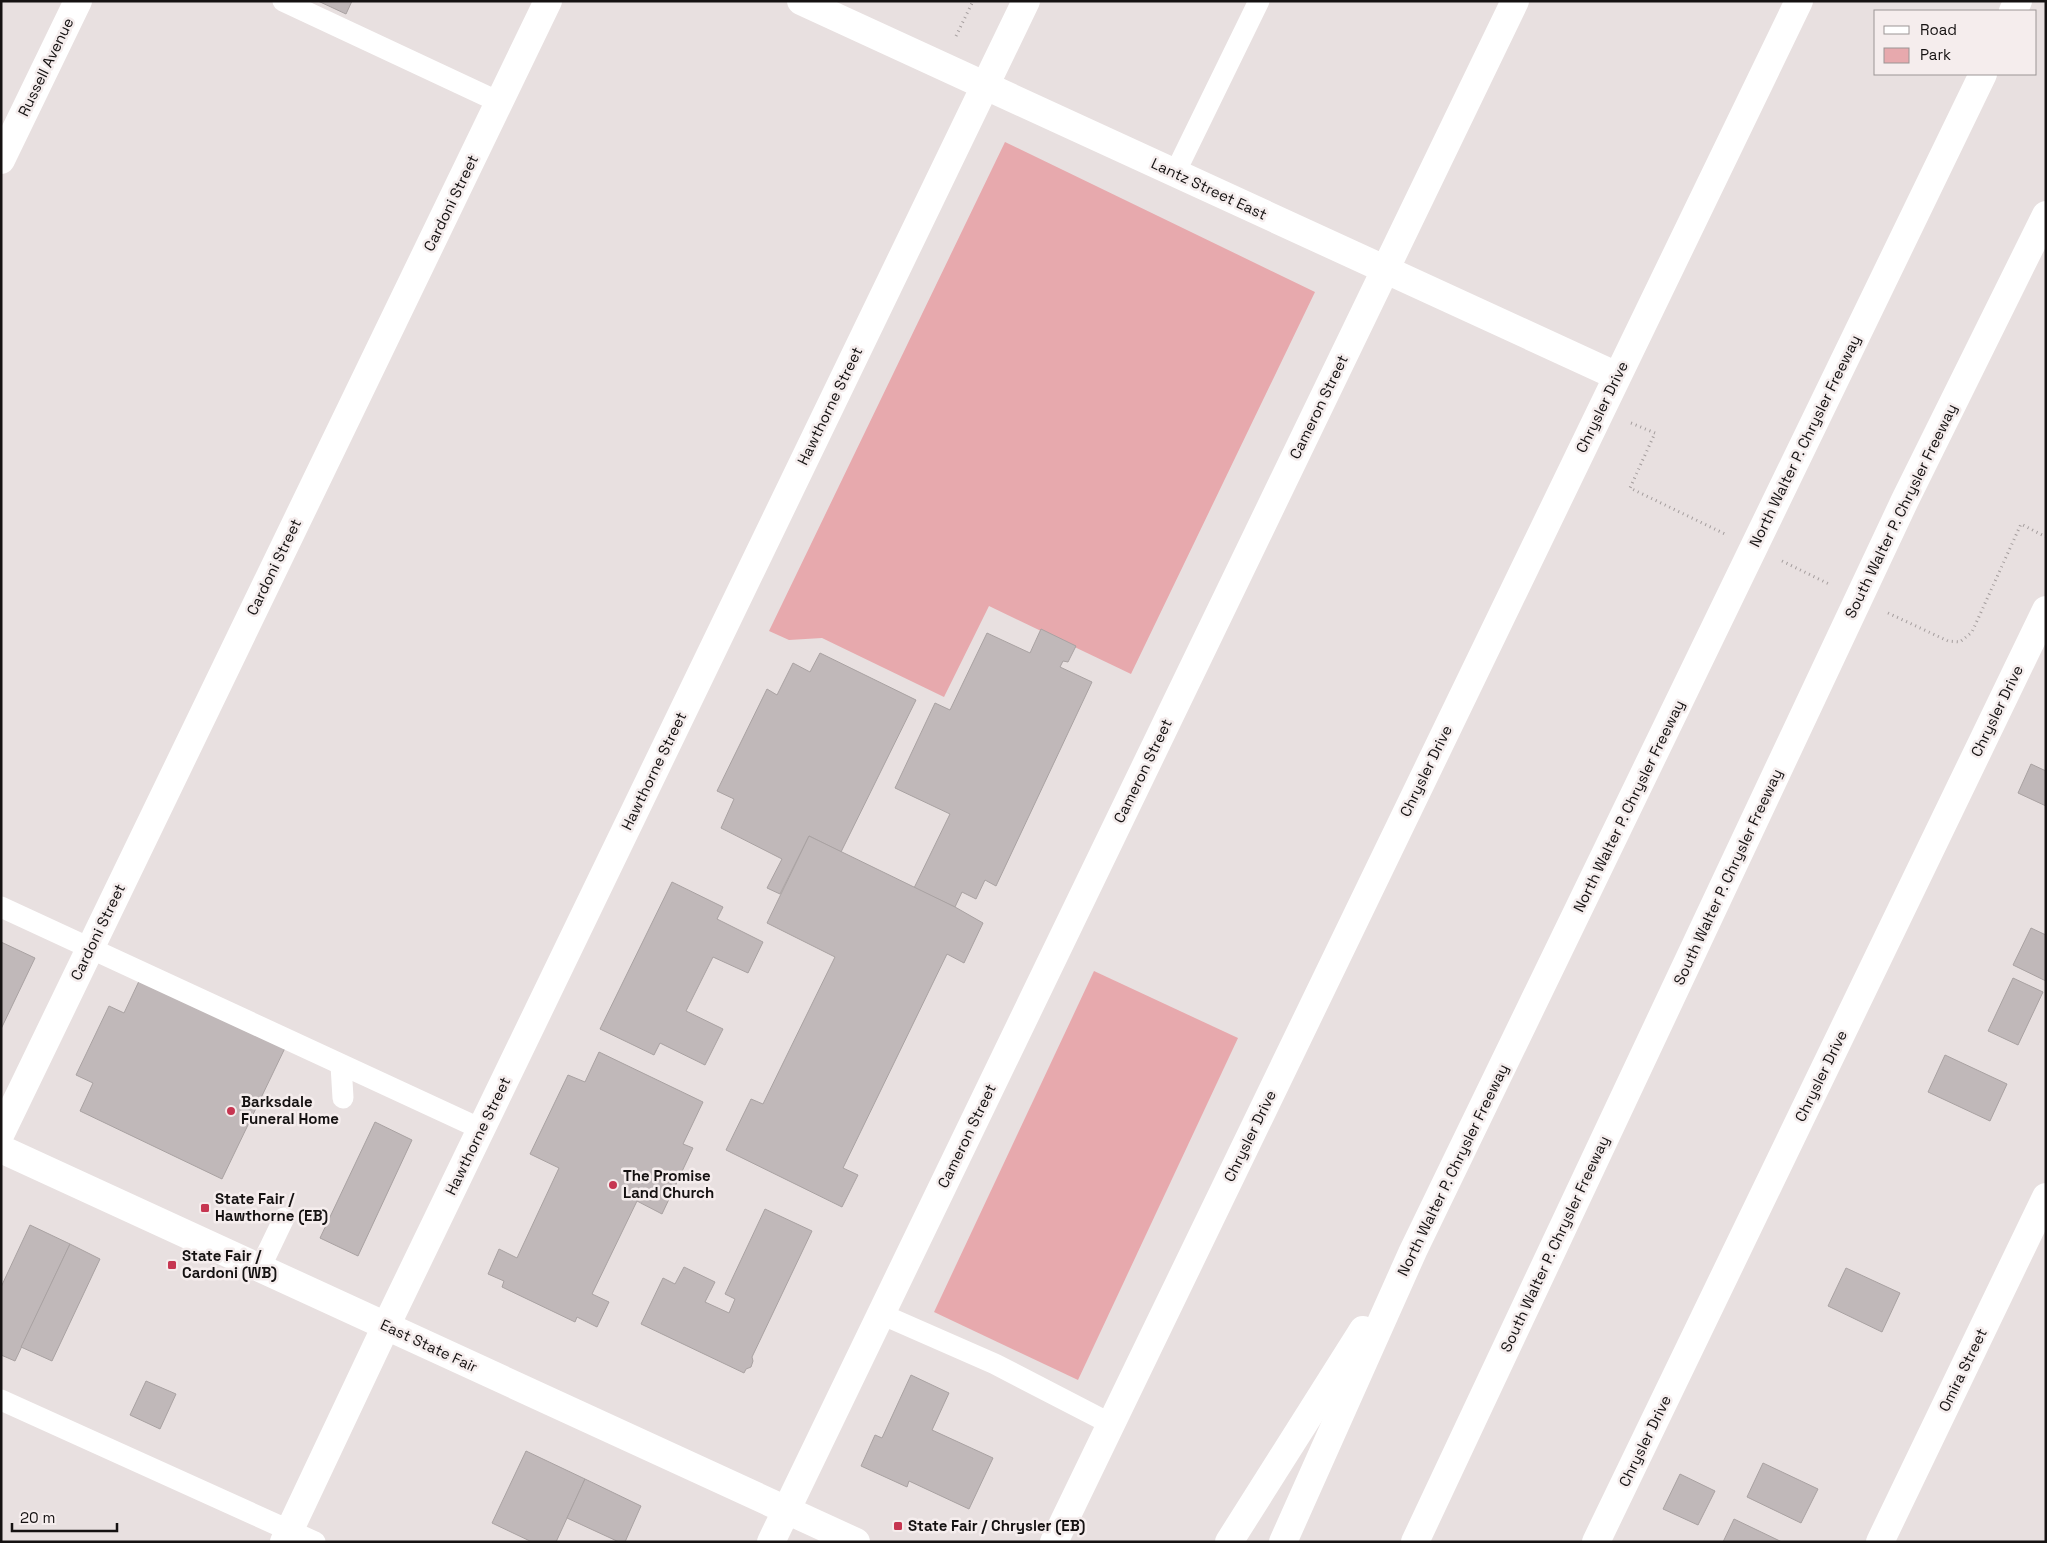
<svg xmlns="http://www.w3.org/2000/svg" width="2047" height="1543" viewBox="0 0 2047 1543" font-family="'Space Grotesk',sans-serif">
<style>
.green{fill:#e7a9ad}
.building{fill:#c0b8b9;stroke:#a9a2a2}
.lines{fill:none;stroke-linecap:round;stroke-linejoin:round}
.path{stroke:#a49d9d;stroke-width:3;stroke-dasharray:1 4;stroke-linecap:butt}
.lane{stroke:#fff;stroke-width:21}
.street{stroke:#fff;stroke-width:28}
.secondary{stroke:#fff;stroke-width:28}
.highway{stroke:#fff;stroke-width:28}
.poi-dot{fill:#c63651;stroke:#f5eded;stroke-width:2}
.labels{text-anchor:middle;stroke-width:5;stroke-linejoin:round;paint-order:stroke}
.street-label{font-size:15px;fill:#151212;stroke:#f5eded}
.poi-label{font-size:15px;font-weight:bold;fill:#151212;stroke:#f5eded;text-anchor:start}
</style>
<rect width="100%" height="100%" fill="#e8e0e0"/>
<!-- green -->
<g class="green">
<polygon points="1005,142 1315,292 1131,674 989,606 944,697 822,638 789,640 769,631"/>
<polygon points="1094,971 1238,1038 1078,1380 934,1312"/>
</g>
<!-- building -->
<g class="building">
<polygon points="318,1 352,1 346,14"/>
<polygon points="1041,629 1076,646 1068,662 1063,661 1060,667 1092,682 996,886 985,880 976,899 962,892 955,907 914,888 950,814 895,788 935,703 950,710 987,633 1030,653"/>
<polygon points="820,653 916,700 841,852 809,836 780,894 767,888 782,859 721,828 734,799 717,791 767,689 777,695 793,663 810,672"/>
<polygon points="2031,764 2046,771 2046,806 2018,793"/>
<polygon points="809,836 955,907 983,923 964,963 947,954 843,1168 858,1175 842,1207 726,1150 751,1099 763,1104 835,957 767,923"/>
<polygon points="672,882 723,907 717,919 763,942 748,973 713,957 686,1011 723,1029 705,1065 660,1043 654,1055 600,1029"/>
<polygon points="2031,928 2046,935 2046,981 2013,965"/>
<polygon points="1,942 35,958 1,1029"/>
<polygon points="2013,978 2043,992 2018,1045 1988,1031"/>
<polygon points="140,979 285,1048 222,1179 80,1111 93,1083 76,1075 109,1006 124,1013"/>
<polygon points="599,1052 703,1102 683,1144 693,1148 662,1214 637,1201 592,1294 609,1302 597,1327 577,1317 575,1322 502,1287 504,1281 488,1274 499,1249 517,1258 559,1168 530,1154 568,1075 585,1082"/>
<polygon points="1945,1055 2007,1084 1990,1121 1928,1092"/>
<polygon points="375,1122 412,1140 358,1256 320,1238"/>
<polygon points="765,1209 812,1231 752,1357 753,1361 751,1367 746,1369 744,1373 641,1324 663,1278 675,1284 684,1267 715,1282 705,1302 729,1313 735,1299 725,1294"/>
<polygon points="30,1225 70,1244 15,1361 1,1355 1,1287"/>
<polygon points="70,1244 100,1259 52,1361 21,1347"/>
<polygon points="1846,1268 1900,1293 1882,1332 1828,1306"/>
<polygon points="911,1375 949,1393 932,1430 993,1458 969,1509 909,1481 907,1487 861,1466 875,1435 882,1438"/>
<polygon points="146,1381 176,1394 160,1429 130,1415"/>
<polygon points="526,1451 585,1479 556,1542 532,1542 492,1523"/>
<polygon points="1763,1463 1818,1489 1801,1523 1747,1497"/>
<polygon points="1680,1474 1715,1491 1698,1525 1663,1509"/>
<polygon points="585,1479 641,1506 625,1542 619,1542 567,1518"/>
<polygon points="1734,1519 1782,1542 1723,1542"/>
</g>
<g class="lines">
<!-- path -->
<g class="path">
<polyline points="956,36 973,1"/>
<polyline points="1631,423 1655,433 1630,488 1725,534"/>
<polyline points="1782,561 1831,585"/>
<polyline points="1888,613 1948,641 1960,642 1972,632 2021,524 2046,537"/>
</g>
<!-- lane -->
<g class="lane">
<polyline points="283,1 499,102"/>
<polyline points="1175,173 1259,1"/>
<polyline points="1,907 481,1129"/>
<polyline points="341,1065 343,1098"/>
<polyline points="260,1268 284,1218"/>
<polyline points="881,1314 995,1364 1111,1424"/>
<polyline points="1,1400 315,1542"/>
</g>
<!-- street -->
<g class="street">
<polyline points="801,1 1617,376"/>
<polyline points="1,160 78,1"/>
<polyline points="1,1133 548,1"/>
<polyline points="284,1542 386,1326 1026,1"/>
<polyline points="771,1542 1515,1"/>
<polyline points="1880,1542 2046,1197"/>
</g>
<!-- secondary -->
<g class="secondary">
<polyline points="1,1149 856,1542"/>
<polyline points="1054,1542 1799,1"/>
<polyline points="1596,1542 2046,610"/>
</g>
<!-- highway -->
<g class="highway">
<polyline points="2013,11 2018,1"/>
<polyline points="1229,1542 1363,1330"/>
<polyline points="1283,1542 1413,1251 1983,74"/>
<polyline points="1415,1542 1905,500 2046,215"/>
</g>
</g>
<!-- markers -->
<g class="poi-dot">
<circle cx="231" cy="1111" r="5"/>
<circle cx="613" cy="1185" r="5"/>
<rect x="200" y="1203" width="10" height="10" rx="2.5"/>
<rect x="167" y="1260" width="10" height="10" rx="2.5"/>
<rect x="893" y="1521" width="10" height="10" rx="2.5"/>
</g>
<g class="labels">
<!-- street labels -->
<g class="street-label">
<text transform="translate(46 67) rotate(-64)" y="5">Russell Avenue</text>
<text transform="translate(1209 189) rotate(25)" y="5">Lantz Street East</text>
<text transform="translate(451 203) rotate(-64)" y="5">Cardoni Street</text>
<text transform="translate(830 406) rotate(-64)" y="5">Hawthorne Street</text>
<text transform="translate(1319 407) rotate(-64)" y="5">Cameron Street</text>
<text transform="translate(1602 407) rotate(-64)" y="5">Chrysler Drive</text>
<text transform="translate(1805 441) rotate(-64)" y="5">North Walter P. Chrysler Freeway</text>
<text transform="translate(1901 511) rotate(-64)" y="5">South Walter P. Chrysler Freeway</text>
<text transform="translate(274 567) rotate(-64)" y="5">Cardoni Street</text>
<text transform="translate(1997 711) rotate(-64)" y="5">Chrysler Drive</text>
<text transform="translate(654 771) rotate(-64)" y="5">Hawthorne Street</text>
<text transform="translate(1143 771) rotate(-64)" y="5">Cameron Street</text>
<text transform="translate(1426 771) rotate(-64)" y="5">Chrysler Drive</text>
<text transform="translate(1629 806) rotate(-64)" y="5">North Walter P. Chrysler Freeway</text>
<text transform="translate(1728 877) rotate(-65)" y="5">South Walter P. Chrysler Freeway</text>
<text transform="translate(98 932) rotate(-64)" y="5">Cardoni Street</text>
<text transform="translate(1821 1076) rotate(-64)" y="5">Chrysler Drive</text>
<text transform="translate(478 1136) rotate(-64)" y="5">Hawthorne Street</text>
<text transform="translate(967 1136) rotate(-64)" y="5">Cameron Street</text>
<text transform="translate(1250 1136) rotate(-64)" y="5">Chrysler Drive</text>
<text transform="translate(1453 1170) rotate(-64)" y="5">North Walter P. Chrysler Freeway</text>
<text transform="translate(1555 1244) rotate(-65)" y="5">South Walter P. Chrysler Freeway</text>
<text transform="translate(429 1346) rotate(25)" y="5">East State Fair</text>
<text transform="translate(1963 1370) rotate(-64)" y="5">Omira Street</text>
<text transform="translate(1645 1441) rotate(-64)" y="5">Chrysler Drive</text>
</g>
<!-- poi labels -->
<g class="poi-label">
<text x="241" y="1107">Barksdale<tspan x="241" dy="17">Funeral Home</tspan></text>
<text x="623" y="1181">The Promise<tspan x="623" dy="17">Land Church</tspan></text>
<text x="215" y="1204">State Fair /<tspan x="215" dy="17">Hawthorne (EB)</tspan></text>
<text x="182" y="1261">State Fair /<tspan x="182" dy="17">Cardoni (WB)</tspan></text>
<text x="908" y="1531">State Fair / Chrysler (EB)</text>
</g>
</g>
<!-- border -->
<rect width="2047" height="1543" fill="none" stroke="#151212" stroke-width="5"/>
<!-- legend -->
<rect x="1874" y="10" width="162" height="65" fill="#f5eded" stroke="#9b9595"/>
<rect x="1884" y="26" width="25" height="8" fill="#ffffff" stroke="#9b9595"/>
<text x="1920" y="35" font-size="15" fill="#151212">Road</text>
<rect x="1884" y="48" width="25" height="15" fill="#e7a9ad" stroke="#9b9595"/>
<text x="1920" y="60" font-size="15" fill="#151212">Park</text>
<!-- scale -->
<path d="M12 1523v8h105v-8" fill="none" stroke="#151212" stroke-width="2.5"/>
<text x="20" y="1523" font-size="15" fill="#151212" stroke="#f5eded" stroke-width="4" paint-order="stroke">20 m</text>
</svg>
